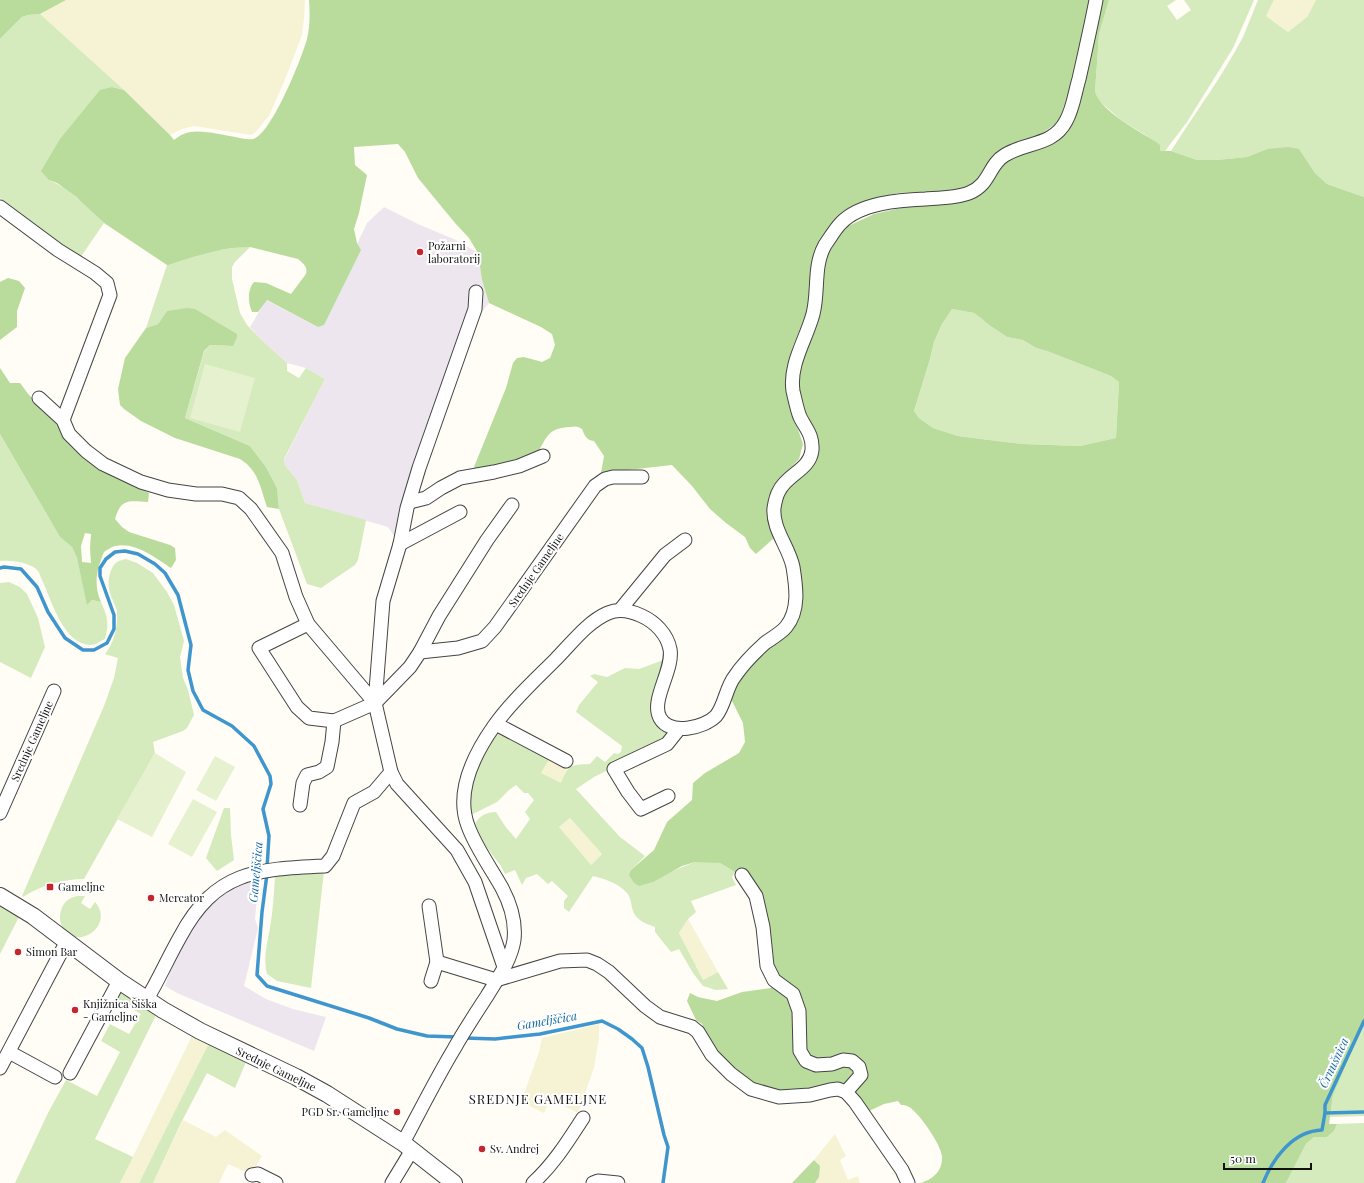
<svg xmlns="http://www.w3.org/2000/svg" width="1364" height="1183" viewBox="0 0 1364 1183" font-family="'Playfair Display',serif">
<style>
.industrial{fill:#eee6ef}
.farmland{fill:#f6f3d4}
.green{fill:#d5ebbd;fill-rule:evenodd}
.forest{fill:#b9dc9c;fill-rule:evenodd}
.pitch{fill:#e6f2cf}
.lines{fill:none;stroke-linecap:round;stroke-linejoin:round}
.stream{stroke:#3f96cf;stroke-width:3.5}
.minor-casing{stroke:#444;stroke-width:15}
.tertiary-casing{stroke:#444;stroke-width:18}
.minor{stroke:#fff;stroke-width:13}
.tertiary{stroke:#fff;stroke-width:16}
.poi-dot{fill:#c4262e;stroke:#fff;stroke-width:1.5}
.labels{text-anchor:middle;stroke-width:4;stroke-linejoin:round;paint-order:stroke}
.poi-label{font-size:11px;fill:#111;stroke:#fff;text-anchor:start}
.street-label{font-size:11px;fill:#111;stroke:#fff}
.water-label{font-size:12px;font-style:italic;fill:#1768a6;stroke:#fff}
.quarter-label{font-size:13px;letter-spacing:1px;fill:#111;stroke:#fff}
</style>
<rect width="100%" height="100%" fill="#fffdf5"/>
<!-- industrial -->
<g class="industrial">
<polygon points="384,207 418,224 456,240 478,253 482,280 489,303 473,323 396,539 388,527 305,503 297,480 285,465 284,460 325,379 306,368 287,363 265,343 250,327 266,300 318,327 367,223"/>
<polygon points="259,876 255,919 258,928 244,986 266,999 293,1009 326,1017 314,1051 177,993 165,986 175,958 197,921 212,901 225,890"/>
</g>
<!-- farmland -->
<g class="farmland">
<polygon points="66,0 305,0 304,19 302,35 286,77 270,114 256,132 251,135 194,126 182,129 170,135 124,90 40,14"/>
<polygon points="1274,0 1316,0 1307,17 1288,32 1266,16"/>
<polygon points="549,760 567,769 561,784 541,773"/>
<polygon points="570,818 602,854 590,866 559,827"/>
<polygon points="688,919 718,972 703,980 679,933"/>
<polygon points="599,1024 599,1037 594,1068 578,1113 564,1106 549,1103 544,1113 521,1102 539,1052 542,1038"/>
<polygon points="193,1034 209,1043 176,1110 139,1183 120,1183"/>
<polygon points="183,1120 216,1137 225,1130 262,1156 251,1174 228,1164 219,1183 153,1183"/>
<polygon points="835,1134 846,1156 840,1160 848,1180 858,1176 860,1183 815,1183 819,1177 817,1162 814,1160"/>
</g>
<!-- green -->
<g class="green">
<polygon points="1109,0 1176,0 1167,6 1177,20 1191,10 1184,0 1254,0 1233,48 1187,122 1165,151 1160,151 1155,141 1121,120 1097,99 1095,92 1099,34"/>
<path d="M1258,0h16l-8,16 22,16 19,-15 9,-17h48v197l-37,-13 -12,-11 -16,-24 -43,5 -9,3 -30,3h-20l-26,-9c24,-38 51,-74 72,-114 5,-12 10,-25 15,-37z"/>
<path d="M40,14l84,76 -12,-3 -63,93c21,9 38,27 55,43l-24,35 -22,-15 -38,-30 -20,-15v-159l22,-22 6,-2z"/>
<polygon points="242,247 250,247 235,262 232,267 232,279 240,313 247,325 265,343 287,363 287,371 299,378 306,368 325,379 284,459 285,465 297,480 305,503 366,520 358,560 355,565 321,588 307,584 279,509 277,488 266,467 250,446 185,418 204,352 210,345 233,346 171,311 167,311 158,324 146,328 167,265 169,265 211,251"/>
<polygon points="952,309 974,313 982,318 989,325 1007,337 1023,340 1036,348 1047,351 1111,376 1119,382 1116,438 1080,446 1023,444 997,441 958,436 933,428 919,418 914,411 930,359 934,342 942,324"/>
<path d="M0,434l60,103 12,10 5,11 11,46 4,-4 9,2c7,16 8,21 4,37 -5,2 -9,6 -14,6 -27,0 -39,-43 -48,-63 -2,-3 -3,-8 -5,-11 -7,-9 -28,-11 -38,-10z"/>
<path d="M126,559l11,4 16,10 14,19 7,13 10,36 -4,16 3,21 5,12 6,25 -7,13 -4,3 -30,11 2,11 -71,126c-20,0 -43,6 -61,18l-1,-1 82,-190 10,-28 4,-20 -13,-4c9,-11 13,-27 12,-41 0,-6 -5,-13 -7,-20 -3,-9 -1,-25 7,-31 3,-2 6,-2 9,-3z"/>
<polygon points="9,582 20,587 27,594 38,618 45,647 31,678 0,662 0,583"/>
<path d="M666,659l-13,57c4,9 7,13 15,17l-1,8 -73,36 -18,12 44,48 25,19 -14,14 39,2 25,-10 13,-1 12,2 15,9 -3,5 4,8 -45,16 5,11 -8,7 -9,14 24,47 15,-8 10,17 -12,1 -13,-4 -10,-13 -14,-24 -8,3 -16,-20v-5c-9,-3 -19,-7 -22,-16 -2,-6 -2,-14 -6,-18 -9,-10 -22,-14 -34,-17l-24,36 -5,-4v-7l4,-5 -16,-15 -4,3 -11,-10 -11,4 -4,7 -7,-15 -10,4 -4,-8 -17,-22 -9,-20c4,-8 11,-12 21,-12l9,14 11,13 14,-20 -5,-7 9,-12 -6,-7h-4l-8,-8 -7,5 -12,12 -26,13 -2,-13 7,-30 19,-42 54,26v4l-8,13 20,10c8,-19 8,-18 29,-19l7,-8 8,6 9,-9 4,1 3,-2 1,-6 -46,-34 3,-7 19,-23 -8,-6 4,-2 13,3 18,-9 14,1zM570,818l32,36 -11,11 -32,-38z"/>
<polygon points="224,808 230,808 231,835 234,860 217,871 206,858"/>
<path d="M324,871l-13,117 -34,-7 -10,-7c-4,-15 0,-31 3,-46 3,-17 4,-35 5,-53z"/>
<path d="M78,896h7l-4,7 9,6 5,-7c20,22 -16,50 -32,26 -3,-5 -4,-11 -2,-17 2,-9 9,-14 17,-15z"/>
<polygon points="0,903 20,915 0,954"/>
<polygon points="120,991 157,1013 95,1139 133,1157 120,1183 15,1183 48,1113 66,1080 97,1096 120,1052 101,1041 110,1024 129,1034 141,1014 114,999"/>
<polygon points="1364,1024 1364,1116 1330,1117 1333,1095"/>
<polygon points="209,1043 246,1062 235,1088 207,1073 181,1123 153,1183 139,1183"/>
<polygon points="1364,1123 1364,1183 1286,1183 1306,1144 1314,1137 1327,1137 1334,1131 1337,1124"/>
</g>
<!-- forest -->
<g class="forest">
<polygon points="0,0 66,0 40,14 28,15 22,17 0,39"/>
<path d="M309,0h780l-15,76 -15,45 -23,17 -23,7 -18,9 -18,30 -10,6 -69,3 -26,6 -32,17 -28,59 -5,37 -14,34 -6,32 1,22 15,44 -4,15 -26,27 -6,21 2,16 5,15 -18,16 -6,-6 -5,-11 -19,-14 -16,-14 -18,-23 -20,-21 -71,8 3,-17 -10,-15c-8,-1 -9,-5 -12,-12 -4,-3 -7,-3 -12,-2 -20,1 -23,8 -31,24l-37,15 -26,5 -2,-4 32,-79 7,-25 4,-5 7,-1 18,5 8,-4 5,-13 -3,-11 -11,-7 -52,-24 -7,-23 -4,-27 -9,-15 -14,-15 -37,-45 -13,-26 -7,-8 -44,3 1,18 12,10 -8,38 -5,16 3,14 4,7 -37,75 -6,2 -51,-27 -9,12h-6c-4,-9 -5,-22 2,-30l12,1 25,11 15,-20c2,-7 -3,-11 -8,-15l-48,-12c-29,0 -54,9 -81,18h-2l-63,-42 -29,-27 -18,-13 -8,-3 -8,-9 19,-32 40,-49 12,-3 12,3 46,45 4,5c3,-2 6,-5 10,-6 13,-6 37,1 51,3 6,1 12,3 18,2 18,-4 49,-81 54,-100 3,-13 3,-26 2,-39z"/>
<path d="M1102,0h7l-10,34 -4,58c6,19 43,39 60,49l5,4v6h11l26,9h20l30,-3 21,-8 20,-2 11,2 16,24 12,11 37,13v827l-31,71 -4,29h8l-3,7 -7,6h-13l-8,7 -20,39h-365c12,-4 22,-12 21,-27 -1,-11 -24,-46 -35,-50 -1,-1 -6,-1 -6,-1l-3,-4 -14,3 -17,8 -10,-18 -5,-3 -38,-3 -37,5 -15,-4 -36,-25 -21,-31 -3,-9 -6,-4 -9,-19 3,-8 8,4 19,4 25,-9 29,-4 2,-11 -25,-90 -13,-15 -15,-9 -25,-1 -13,4 -29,16 -14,4 -5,-3 -5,-8 2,-5 23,-20 13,-28 25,-22 1,-17 12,-10 34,-20 6,-11 -2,-19 -12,-24c12,-35 30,-46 58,-67l9,-72 -9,-23 -8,-13 -1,-15 4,-18 26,-23 -5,-52 -8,-35 29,-127 18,-26 30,-14 31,-7 47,-3 23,-7 17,-15 7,-16 7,-8 36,-10 16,-9zM952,309l22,4 7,5 8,7 18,12 16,3 13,8 11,3 64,25 8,6 -3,56 -36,8 -57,-2 -26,-3 -39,-5 -25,-8 -14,-10 -5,-7 16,-52 4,-17 8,-18z"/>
<polygon points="8,278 19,281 25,288 17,311 17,327 0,340 0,282"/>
<path d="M187,308l8,1 42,25v3l-4,9 -23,-1 -6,6 -19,67 65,28 16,21 11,21 2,21 -12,-2c-7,-20 -8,-36 -27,-48l-65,-21 -34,-17 -17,-12 -4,-4 -2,-16 7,-31 21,-30 12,-4 9,-13z"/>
<path d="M0,368l10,15h10l9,12 88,82 32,16 -1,9c-19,-1 -27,-4 -33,17l7,8 7,5 41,13 5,3 1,12 -5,8c-16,-10 -35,-26 -56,-22 -4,1 -8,4 -11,6 -7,17 -11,32 -3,50l-9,-2 -5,5 -10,-47 -5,-11 -12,-10 -60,-103zM85,533l6,1 -1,14 1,15 -9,-1 -1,-16z"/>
<polygon points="814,1160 820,1166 819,1177 815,1183 792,1183"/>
</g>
<!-- pitch -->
<g class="pitch">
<polygon points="205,364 255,378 240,432 190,418"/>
<polygon points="155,753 186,772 152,837 117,819"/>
<polygon points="215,756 235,767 216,801 196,790"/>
<polygon points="193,799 217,812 192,857 168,844"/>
</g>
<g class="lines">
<!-- stream -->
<g class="stream">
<polyline points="0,568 4,567 21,569 37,587 48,612 65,638 83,650 94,650 107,643 114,629 114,615 100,576 100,568 106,559 115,552 125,551 138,554 155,564 165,573 178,595 191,645 188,670 193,691 203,710 232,726 254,746 270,776 271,784 263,809 269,836 267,868"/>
<polyline points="267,874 262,912 257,975 267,986 369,1018 397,1029 427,1036 457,1037"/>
<polyline points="465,1038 495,1039 540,1034 602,1021 618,1029 632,1039 642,1048 648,1067 664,1135 668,1147 663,1183"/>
<polyline points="1325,1113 1325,1105 1364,1021"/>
<path d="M1263,1183c10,-25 30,-52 59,-53l3,-17 39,-1"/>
</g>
<defs>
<g id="minor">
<polyline points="0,207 58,250 95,273 107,283 110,295 63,420"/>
<polyline points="476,292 475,309 419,468 407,508 400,544 383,601 375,703 391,772 397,784 457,850 475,882 504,967"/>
<polyline points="39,398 63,420 69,434 86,451 103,464 141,482 168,490 196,494 222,494 239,498 251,509 282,553 296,597 308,624 375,703"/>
<polyline points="410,502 426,498 441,488 460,478 494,472 519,466 543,456"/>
<polyline points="400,544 460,512"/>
<polyline points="620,610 665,555 685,540"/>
<polyline points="308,624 259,648 297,707 309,718 334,721 375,703 410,667 420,652 439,616 487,540 512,505"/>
<polyline points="420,652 458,648 482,641 495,627 595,486 605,479 613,477 642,477"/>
<polyline points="496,724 566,761"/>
<polyline points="668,796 641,809 628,792 614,769 667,744 679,729"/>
<polyline points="300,805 303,783 307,775 319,772 327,767 332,742 334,721"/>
<polyline points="0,813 54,691"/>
<polyline points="742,875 756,896 763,927 767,966 774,980 793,994 799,1011 800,1051 806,1061 816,1065 832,1064 843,1060 852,1061 859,1067 861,1075 846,1092"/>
<polyline points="429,906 437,962 431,981"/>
<polyline points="437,962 496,980 560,961 587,960 597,964 609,972 645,1006 660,1017 692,1027 698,1032 712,1055 731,1074 751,1089 779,1097 810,1095 830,1090 838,1089 846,1092 855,1102 902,1170 908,1183"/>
<path d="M147,999c12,-20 21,-41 33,-62 35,-66 76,-68 145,-71l8,-10 21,-53 20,-11 17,-20"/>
<polyline points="9,1052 55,1077"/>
<polyline points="0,1068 67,941"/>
<polyline points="70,1073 119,981"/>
<path d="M403,1143c17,-32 33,-64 51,-94 10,-18 22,-36 33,-53 11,-18 24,-36 27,-56 2,-18 -4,-37 -12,-52 -11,-20 -26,-40 -34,-62 -13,-34 7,-73 26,-100 17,-24 40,-45 61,-66 16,-16 32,-38 53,-47 12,-5 23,-2 34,3 13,6 25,18 28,33 4,21 -20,51 -10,69 10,18 44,10 56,-2 9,-11 10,-29 19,-40 8,-12 19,-23 30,-33 7,-5 16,-10 21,-16 14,-17 10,-41 7,-60 -4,-20 -21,-38 -19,-59 1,-6 2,-12 5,-17 8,-17 31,-21 33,-41 1,-15 -6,-21 -12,-33 -3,-7 -5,-18 -7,-26 -4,-27 13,-51 20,-77 6,-23 0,-48 12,-69 5,-7 10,-16 16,-22 19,-20 58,-23 84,-24 15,-1 31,-1 44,-6 22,-9 19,-28 36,-38 21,-13 48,-9 61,-34 7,-12 9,-29 13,-42 6,-27 12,-53 17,-79"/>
<polyline points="252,1175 258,1174 276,1183"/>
<polyline points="392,1183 412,1150"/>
<path d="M533,1183c21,-19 35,-42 50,-65"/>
<polyline points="593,1183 598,1181 618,1183"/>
</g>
<polyline id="tertiary" points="0,896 33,916 119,981 163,1010 200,1031 296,1077 327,1094 403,1143 454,1183"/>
</defs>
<!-- minor casing -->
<use href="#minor" class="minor-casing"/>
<!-- tertiary casing -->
<use href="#tertiary" class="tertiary-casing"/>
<!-- minor -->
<use href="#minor" class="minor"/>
<!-- tertiary -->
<use href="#tertiary" class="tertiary"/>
</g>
<!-- markers -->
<g class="poi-dot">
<circle cx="420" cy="252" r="4"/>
<rect x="46" y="883" width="8" height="8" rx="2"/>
<circle cx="151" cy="898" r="4"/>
<circle cx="18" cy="952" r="4"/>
<circle cx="75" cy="1010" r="4"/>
<circle cx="397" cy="1112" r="4"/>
<circle cx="482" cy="1149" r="4"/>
</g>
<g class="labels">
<!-- poi labels -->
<g class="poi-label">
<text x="428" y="250">Požarni<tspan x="428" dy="13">laboratorij</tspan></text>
<text x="58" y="891">Gameljne</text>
<text x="159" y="902">Mercator</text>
<text x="26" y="956">Simon Bar</text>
<text x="83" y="1008">Knjižnica Šiška<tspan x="83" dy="13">- Gameljne</tspan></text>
<text x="389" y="1116" text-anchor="end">PGD Sr. Gameljne</text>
<text x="490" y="1153">Sv. Andrej</text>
</g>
<!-- street labels -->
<g class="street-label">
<text transform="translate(536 570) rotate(-55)" y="4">Srednje Gameljne</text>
<text transform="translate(32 741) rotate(-66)" y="4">Srednje Gameljne</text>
<text transform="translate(276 1069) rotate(26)" y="4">Srednje Gameljne</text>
</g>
<!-- water labels -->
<g class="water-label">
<text transform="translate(256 872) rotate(-85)" y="4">Gameljščica</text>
<text transform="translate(547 1021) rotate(-10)" y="4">Gameljščica</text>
<text transform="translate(1334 1063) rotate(-65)" y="4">Črnušnica</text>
</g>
<!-- quarter labels -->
<g class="quarter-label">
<text x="538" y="1104">SREDNJE GAMELJNE</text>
</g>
</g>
<!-- scale -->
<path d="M1224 1163v6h87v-6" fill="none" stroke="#111111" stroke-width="2"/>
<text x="1230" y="1163" font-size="12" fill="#111111" stroke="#ffffff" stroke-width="3" paint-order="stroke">50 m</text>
</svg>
